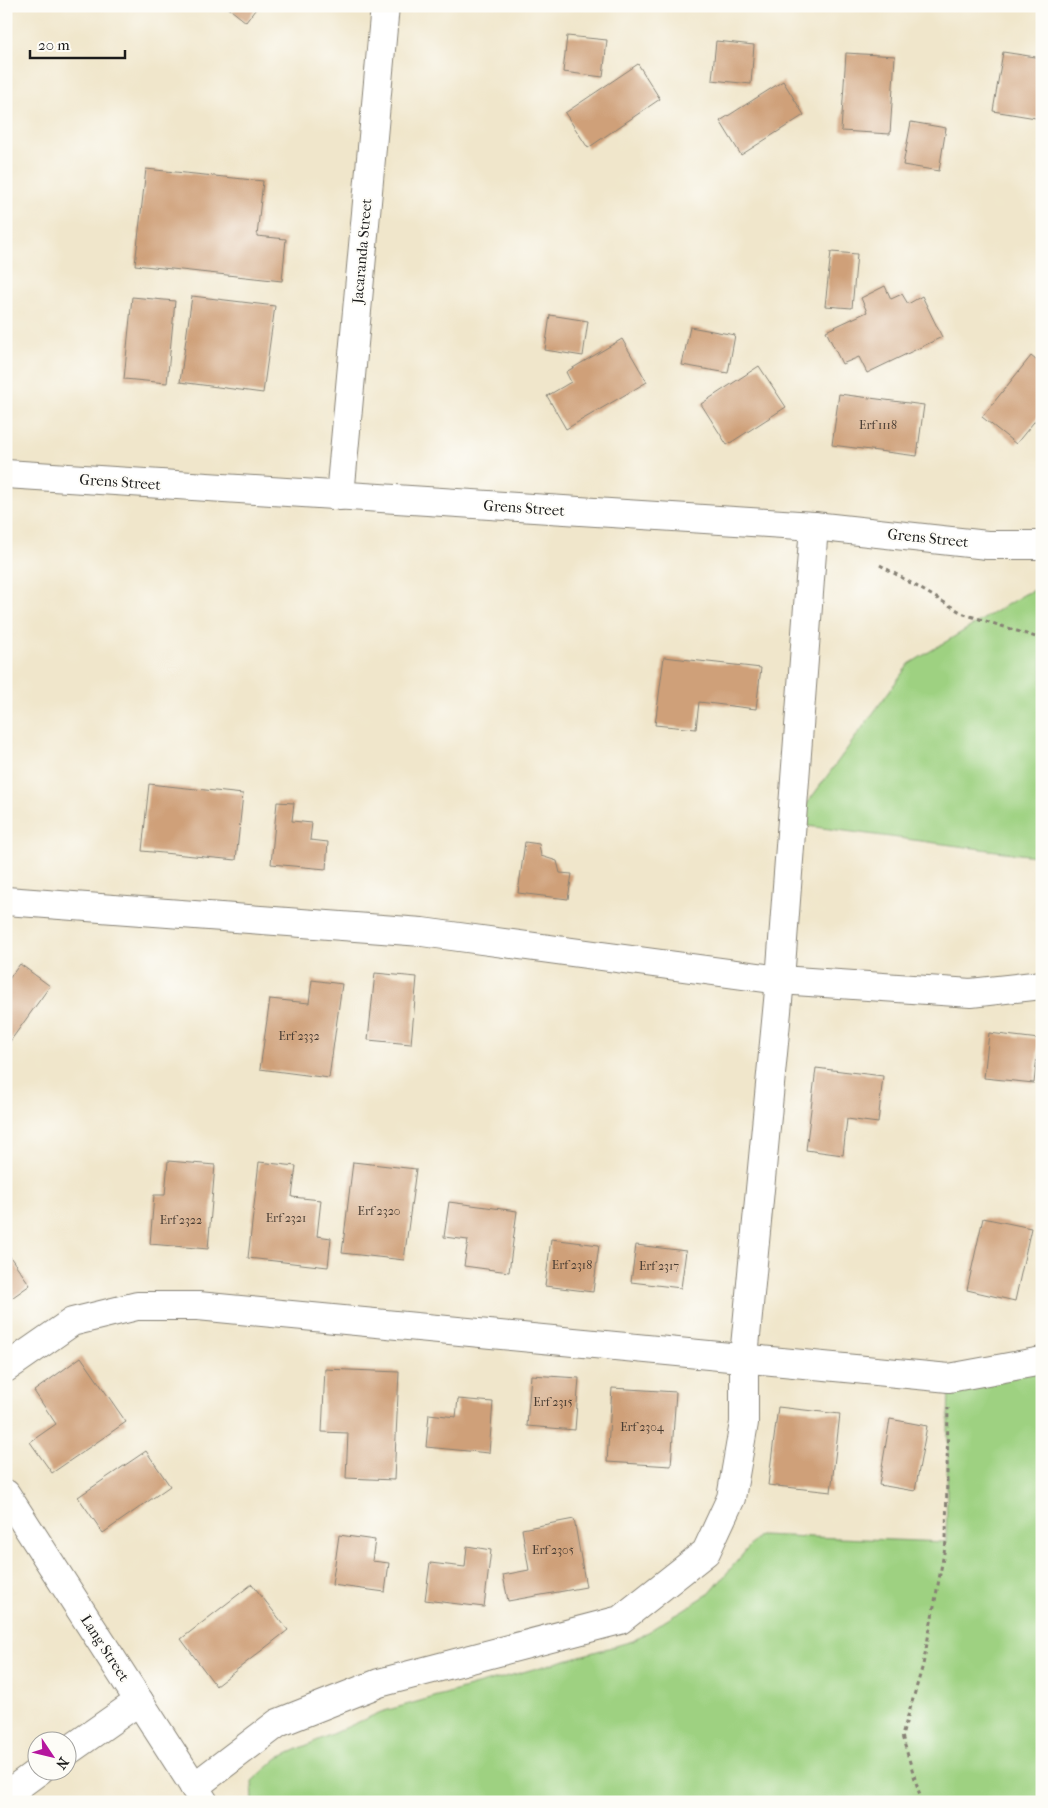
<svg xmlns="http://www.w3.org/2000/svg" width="1048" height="1808" viewBox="0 0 1048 1808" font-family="'IM FELL French Canon',serif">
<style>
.green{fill:#9ed181;stroke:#5d764e}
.building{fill:#cfa079}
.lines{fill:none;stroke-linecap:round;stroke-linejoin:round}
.minor-casing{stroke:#868174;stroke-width:30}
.path{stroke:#868174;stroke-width:3;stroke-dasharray:4 4;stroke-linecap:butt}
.minor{stroke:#fff;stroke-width:28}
.labels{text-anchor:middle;stroke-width:4;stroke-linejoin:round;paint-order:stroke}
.number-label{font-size:12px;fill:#493d33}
.street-label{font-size:15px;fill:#1c1c1c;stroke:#fdfcf7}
</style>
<rect width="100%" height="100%" fill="#fdfcf7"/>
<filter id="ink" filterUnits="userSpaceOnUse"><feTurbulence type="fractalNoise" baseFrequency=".02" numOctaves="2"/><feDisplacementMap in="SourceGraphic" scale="10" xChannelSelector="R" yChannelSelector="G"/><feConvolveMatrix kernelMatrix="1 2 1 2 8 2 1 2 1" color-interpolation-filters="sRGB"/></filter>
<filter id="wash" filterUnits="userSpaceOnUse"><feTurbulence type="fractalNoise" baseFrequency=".0096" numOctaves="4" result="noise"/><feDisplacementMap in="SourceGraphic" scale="20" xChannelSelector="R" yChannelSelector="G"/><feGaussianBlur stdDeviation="1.12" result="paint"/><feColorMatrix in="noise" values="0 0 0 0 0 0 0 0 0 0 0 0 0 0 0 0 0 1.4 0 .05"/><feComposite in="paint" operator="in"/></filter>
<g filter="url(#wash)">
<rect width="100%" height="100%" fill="#f0e6cb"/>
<!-- green -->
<g class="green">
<polygon points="1042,586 1042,857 792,824 909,664 1023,595"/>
<polygon points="1042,1361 1042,1802 253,1802 252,1781 278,1758 381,1712 633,1641 710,1593 759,1535 946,1542 949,1378"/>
</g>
<g id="blocks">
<!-- building -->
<g class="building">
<polygon points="226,6 258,6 246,22"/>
<polygon points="567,36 607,40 603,77 563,72"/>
<polygon points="716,41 754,45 751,84 712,80"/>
<polygon points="1003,52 1042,58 1042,119 993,111"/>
<polygon points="846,53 895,56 890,134 841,131"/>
<polygon points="638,64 660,99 588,148 565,113"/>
<polygon points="783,81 804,115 741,155 720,121"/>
<polygon points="911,122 946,128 939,171 903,165"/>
<polygon points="146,169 263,181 257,236 286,239 282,281 135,265"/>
<polygon points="831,252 857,254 852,308 825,306"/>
<polygon points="885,286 891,299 902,294 908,304 922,296 942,337 867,373 859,357 842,364 826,331 867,312 861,298"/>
<polygon points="192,296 275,306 263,393 180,382"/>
<polygon points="132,297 175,301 167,383 124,379"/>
<polygon points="550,315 588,321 583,356 545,350"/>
<polygon points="690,327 735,335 728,373 682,365"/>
<polygon points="622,339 647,382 566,429 547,396 571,382 566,372"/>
<polygon points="1031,356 1042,365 1042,412 1016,444 982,417"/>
<polygon points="759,366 786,407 727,445 701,404"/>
<polygon points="839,394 924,405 917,456 832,445"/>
<polygon points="664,657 761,668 756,709 699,702 696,729 655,725"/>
<polygon points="149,784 243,794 236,860 142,851"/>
<polygon points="277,802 294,803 292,821 312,823 310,840 328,842 326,869 271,864"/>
<polygon points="525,842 539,844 541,856 557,861 560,873 572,874 568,899 518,893"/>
<polygon points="20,964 50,986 6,1047 6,983"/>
<polygon points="375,973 417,977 411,1044 368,1040"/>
<polygon points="312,980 342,984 329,1078 260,1069 270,999 309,1003"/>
<polygon points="989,1033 1039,1039 1034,1083 984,1078"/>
<polygon points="816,1068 883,1076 878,1123 847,1119 843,1155 806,1150"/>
<polygon points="168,1161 215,1165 208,1249 150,1244 154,1195 165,1195"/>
<polygon points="259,1162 296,1166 292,1197 321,1200 317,1236 331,1238 328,1267 248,1258"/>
<polygon points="353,1162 416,1169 404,1260 342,1253"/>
<polygon points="449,1202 517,1211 509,1272 464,1266 468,1240 444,1237"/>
<polygon points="983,1218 1031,1228 1015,1301 967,1290"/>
<polygon points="551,1239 599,1245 593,1292 545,1286"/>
<polygon points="636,1245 686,1251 681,1288 631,1282"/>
<polygon points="6,1251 30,1285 6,1302"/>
<polygon points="81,1357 126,1422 52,1473 30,1442 56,1424 34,1391"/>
<polygon points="325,1369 399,1372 394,1480 346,1478 348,1433 322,1432"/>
<polygon points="531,1375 579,1378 575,1430 527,1426"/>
<polygon points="612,1388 676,1392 671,1466 607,1462"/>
<polygon points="458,1399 493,1402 489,1453 426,1447 429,1414 456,1417"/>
<polygon points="778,1407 840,1414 831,1492 768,1485"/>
<polygon points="890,1419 927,1426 915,1491 879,1485"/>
<polygon points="146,1451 170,1486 103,1533 78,1497"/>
<polygon points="574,1519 586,1587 508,1601 503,1575 529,1570 522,1529"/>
<polygon points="339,1535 375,1540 372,1561 389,1563 385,1592 332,1585"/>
<polygon points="467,1546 491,1550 484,1607 425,1600 430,1563 465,1567"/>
<polygon points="252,1584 288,1630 216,1686 181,1639"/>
</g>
</g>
</g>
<g filter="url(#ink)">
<use href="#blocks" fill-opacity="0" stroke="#868174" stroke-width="1"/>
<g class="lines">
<defs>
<g id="minor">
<polyline points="6,474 814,526 987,545 1042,545"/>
<polyline points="340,496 385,6"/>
<polyline points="6,901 422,932 780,980 971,993 1042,985"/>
<polyline points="6,1368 72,1322 137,1306 198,1306 949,1378 1042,1361"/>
<polyline points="6,1494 204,1802"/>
<polyline points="68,1751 139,1701"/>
<polyline points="194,1787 278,1723 379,1683 620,1620 706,1552 731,1498 744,1423 744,1357 780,980 814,526"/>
<polyline points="6,1795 40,1770"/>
</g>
</defs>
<!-- minor casing -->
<use href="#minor" class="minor-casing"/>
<!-- path -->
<g class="path">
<polyline points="880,565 964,614 1042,639"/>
<polyline points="922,1802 902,1736 923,1665 946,1542 948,1408"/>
</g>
<!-- minor -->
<use href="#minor" class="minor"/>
</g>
</g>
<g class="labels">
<!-- number labels -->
<g class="number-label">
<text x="878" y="429">Erf 1118</text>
<text x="299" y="1040">Erf 2332</text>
<text x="379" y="1215">Erf 2320</text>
<text x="286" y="1222">Erf 2321</text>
<text x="181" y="1224">Erf 2322</text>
<text x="572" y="1269">Erf 2318</text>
<text x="659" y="1270">Erf 2317</text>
<text x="553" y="1406">Erf 2315</text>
<text x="642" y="1431">Erf 2304</text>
<text x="553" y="1554">Erf 2305</text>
</g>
<!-- street labels -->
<g class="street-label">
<text transform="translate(362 251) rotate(-85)" y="5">Jacaranda Street</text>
<text transform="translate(120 482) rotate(4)" y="5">Grens Street</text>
<text transform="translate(524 508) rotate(4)" y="5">Grens Street</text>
<text transform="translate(928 538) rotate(6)" y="5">Grens Street</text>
<text transform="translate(105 1648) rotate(57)" y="5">Lang Street</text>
</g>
</g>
<!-- margin -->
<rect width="1048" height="1808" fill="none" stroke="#fdfcf7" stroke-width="25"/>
<!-- north arrow -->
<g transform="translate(52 1756) rotate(125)"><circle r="24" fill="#fdfcf7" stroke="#a3a29f"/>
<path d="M0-4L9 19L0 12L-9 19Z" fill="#b5179e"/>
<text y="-8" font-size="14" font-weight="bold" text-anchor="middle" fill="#1c1c1c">N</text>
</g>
<!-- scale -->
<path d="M30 50v8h95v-8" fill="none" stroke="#1c1c1c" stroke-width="2.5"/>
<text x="38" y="50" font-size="15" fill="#1c1c1c" stroke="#fdfcf7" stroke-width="4" paint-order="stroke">20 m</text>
</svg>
